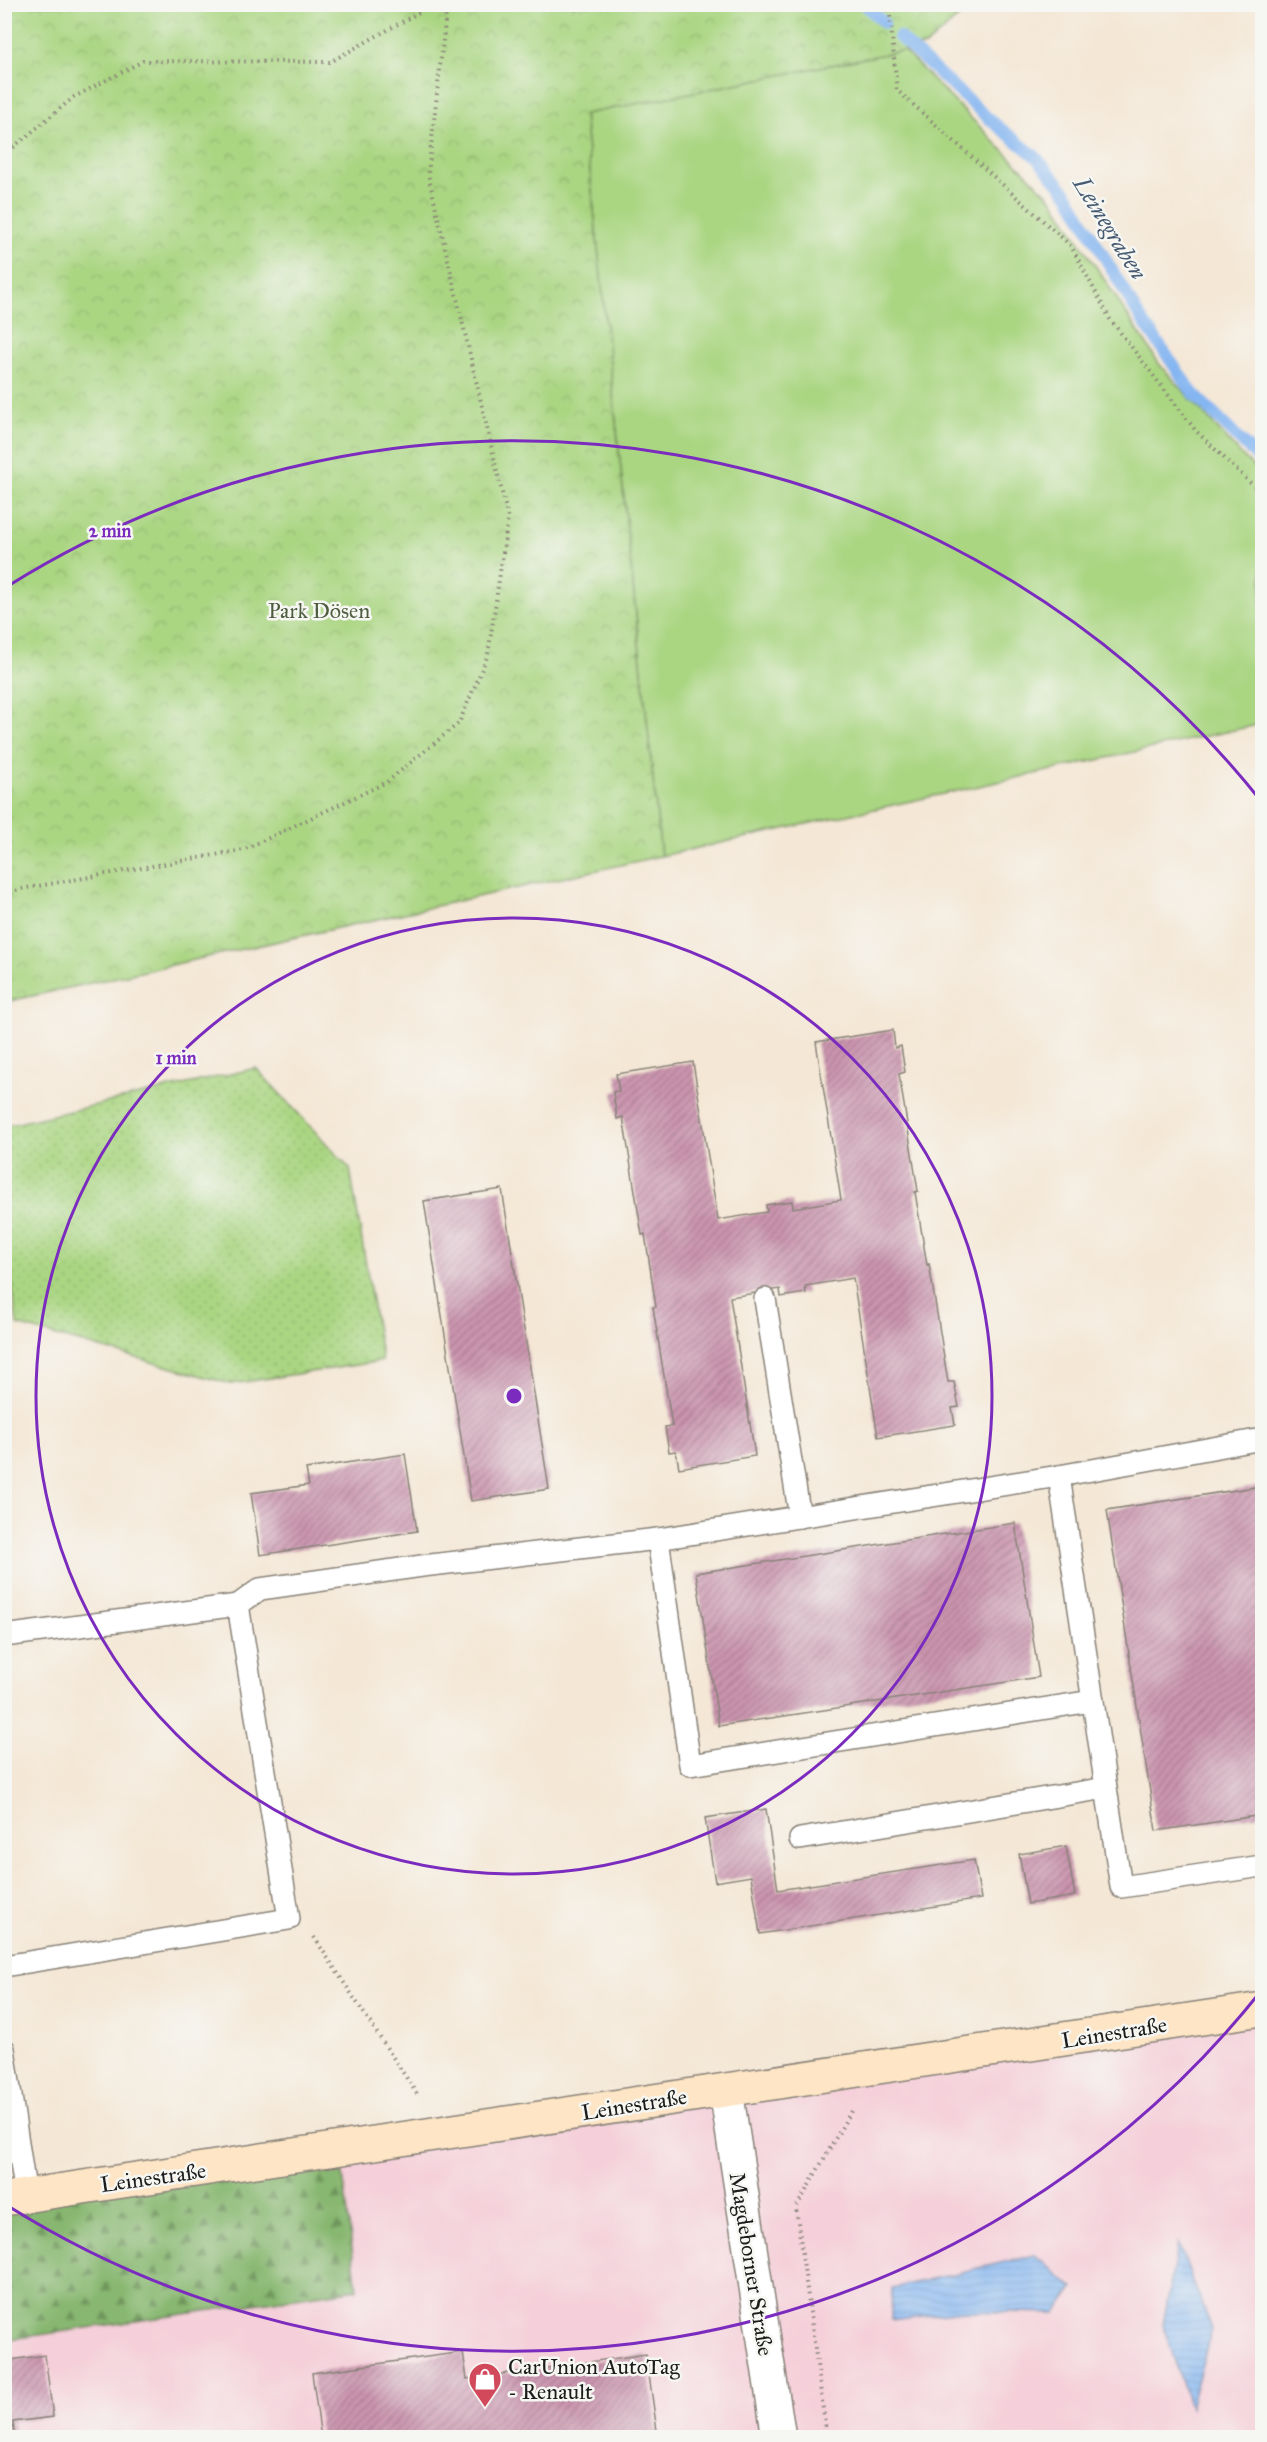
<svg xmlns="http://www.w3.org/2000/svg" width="1267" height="2442" viewBox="0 0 1267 2442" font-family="'IM FELL Great Primer',serif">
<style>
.built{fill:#f5cfd9}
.grass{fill:#aad682;stroke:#63794f;stroke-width:1.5}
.forest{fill:url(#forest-firs);stroke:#526a46;stroke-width:1.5}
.park{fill:url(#park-crowns);stroke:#63794f;stroke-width:1.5}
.garden{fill:url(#garden-dots);stroke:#63794f;stroke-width:1.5}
.water{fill:url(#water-rules);stroke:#506986;stroke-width:1.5}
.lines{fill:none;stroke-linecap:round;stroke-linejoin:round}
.stream{stroke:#85b6f1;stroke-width:12}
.building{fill:url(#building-hatch)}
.service-casing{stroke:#888278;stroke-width:24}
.minor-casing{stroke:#888278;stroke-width:36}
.secondary-casing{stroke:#888278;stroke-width:36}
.path{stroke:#888278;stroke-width:4;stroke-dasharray:1.5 4.5;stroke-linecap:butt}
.service{stroke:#fff;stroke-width:21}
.minor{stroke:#fff;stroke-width:33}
.secondary{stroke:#fde5c5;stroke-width:33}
.ring{fill:none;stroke:#7b2cbf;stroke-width:3}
.labels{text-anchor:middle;stroke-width:5;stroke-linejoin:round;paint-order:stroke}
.park-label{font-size:22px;fill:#4e5d40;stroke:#f6f6f2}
.street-label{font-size:22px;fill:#1c1c1c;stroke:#f6f6f2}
.poi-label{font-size:22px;fill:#1c1c1c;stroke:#f6f6f2;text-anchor:start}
.water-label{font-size:24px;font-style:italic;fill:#465a71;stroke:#f6f6f2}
.centre{fill:#7b2cbf;stroke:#f6f6f2;stroke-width:3}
.ring-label{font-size:18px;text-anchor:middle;font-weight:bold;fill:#7b2cbf;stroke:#f6f6f2;stroke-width:5;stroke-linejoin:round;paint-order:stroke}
</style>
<defs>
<pattern id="forest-firs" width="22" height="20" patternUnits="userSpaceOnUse" patternTransform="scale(1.5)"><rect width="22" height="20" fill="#87b770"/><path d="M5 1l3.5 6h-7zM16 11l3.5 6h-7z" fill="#6e945b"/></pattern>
<pattern id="park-crowns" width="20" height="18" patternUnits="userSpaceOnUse" patternTransform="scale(1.5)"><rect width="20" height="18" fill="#aad682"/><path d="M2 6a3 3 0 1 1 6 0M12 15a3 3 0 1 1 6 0" fill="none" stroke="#92b770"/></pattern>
<pattern id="garden-dots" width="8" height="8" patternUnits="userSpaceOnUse" patternTransform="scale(1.5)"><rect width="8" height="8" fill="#aad682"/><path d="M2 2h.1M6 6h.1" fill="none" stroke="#92b770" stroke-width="1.8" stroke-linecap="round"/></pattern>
<pattern id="water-rules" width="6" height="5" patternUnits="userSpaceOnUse" patternTransform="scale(1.5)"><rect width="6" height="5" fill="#85b6f1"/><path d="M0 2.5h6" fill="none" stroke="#729cce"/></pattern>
<pattern id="building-hatch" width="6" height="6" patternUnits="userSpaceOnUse" patternTransform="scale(1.5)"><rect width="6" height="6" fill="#cb95af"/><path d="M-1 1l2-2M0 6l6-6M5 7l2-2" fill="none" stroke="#a4798e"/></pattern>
</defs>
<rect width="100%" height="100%" fill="#f6f6f2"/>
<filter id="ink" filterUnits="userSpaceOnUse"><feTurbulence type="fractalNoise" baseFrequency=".0167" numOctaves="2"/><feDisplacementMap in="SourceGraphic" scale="12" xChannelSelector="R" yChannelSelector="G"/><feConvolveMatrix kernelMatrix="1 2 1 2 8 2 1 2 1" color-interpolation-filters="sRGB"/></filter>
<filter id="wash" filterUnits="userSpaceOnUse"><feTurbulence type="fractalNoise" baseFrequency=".008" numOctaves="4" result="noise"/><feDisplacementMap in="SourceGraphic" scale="24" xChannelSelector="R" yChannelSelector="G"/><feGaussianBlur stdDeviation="1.35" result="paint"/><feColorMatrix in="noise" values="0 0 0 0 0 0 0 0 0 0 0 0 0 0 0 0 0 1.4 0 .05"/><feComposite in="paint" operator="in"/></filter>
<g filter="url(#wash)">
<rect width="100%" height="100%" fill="#f4e7d5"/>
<!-- built -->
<polygon class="built" points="1262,2009 1262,2437 5,2437 4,2340 357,2289 340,2150"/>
<!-- grass -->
<polygon class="grass" points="903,50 1052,199 1160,365 1244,458 1262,474 1262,724 661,856 584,114"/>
<!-- forest -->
<polygon class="forest" points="340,2150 357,2289 5,2340 5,2199"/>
<!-- park -->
<polygon class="park" points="4,5 973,5 925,46 584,114 661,856 5,1002"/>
<!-- garden -->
<polygon class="garden" points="256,1068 350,1169 382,1361 231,1384 17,1325 5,1225 5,1126"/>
<!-- water -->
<g class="water">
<polygon points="1178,2243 1212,2329 1190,2407 1163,2325"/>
<polygon points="1035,2255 1074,2288 1056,2313 962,2311 891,2320 892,2288"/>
</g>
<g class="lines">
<!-- stream -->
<g class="stream">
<polyline points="864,4 884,23"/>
<polyline points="899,37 989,119 1035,156 1067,193 1136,311 1193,393 1262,462"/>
</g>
</g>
<g id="blocks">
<!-- building -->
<g class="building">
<polygon points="893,1030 895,1048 901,1046 905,1072 899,1074 918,1191 915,1192 927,1265 929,1264 948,1382 954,1382 959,1407 952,1408 955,1425 878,1437 853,1278 805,1286 806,1293 781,1297 780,1289 730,1297 755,1456 679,1468 676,1451 669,1452 665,1427 672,1426 653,1307 656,1307 645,1234 642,1235 623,1117 617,1119 613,1092 619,1091 616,1074 693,1062 718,1220 767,1212 766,1205 792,1201 793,1208 841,1200 816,1042"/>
<polygon points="502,1189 549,1489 471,1501 424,1201"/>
<polygon points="405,1454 417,1531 260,1555 251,1493 309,1485 306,1469"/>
<polygon points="1262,1486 1262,1815 1156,1831 1107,1510"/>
<polygon points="1015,1523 1039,1677 719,1726 696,1573"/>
<polygon points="766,1809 778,1890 974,1860 981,1899 760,1934 751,1876 715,1882 705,1818"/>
<polygon points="1066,1846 1075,1896 1028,1904 1019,1854"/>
<polygon points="463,2352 467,2379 646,2354 658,2438 321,2438 312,2373"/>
<polygon points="45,2355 53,2417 13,2422 15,2438 4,2438 4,2361"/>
</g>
</g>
</g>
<g filter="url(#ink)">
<use href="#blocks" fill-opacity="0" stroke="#888278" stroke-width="1.5"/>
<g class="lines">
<defs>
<g id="service">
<polyline points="765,1299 800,1517"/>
<polyline points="1059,1476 1121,1887 1262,1866"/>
<polyline points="658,1539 690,1765 1092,1701"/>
<polyline points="238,1605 260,1589 422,1566 658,1539 1059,1476 1262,1439"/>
<polyline points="4,1636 238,1605 289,1919 4,1966"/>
<polyline points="800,1839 1106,1788"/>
<polyline points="4,2049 26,2196"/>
</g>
<polyline id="minor" points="726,2090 779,2438"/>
<polyline id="secondary" points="4,2199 1262,2009"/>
</defs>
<!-- service casing -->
<use href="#service" class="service-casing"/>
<!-- minor casing -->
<use href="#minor" class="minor-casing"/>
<!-- secondary casing -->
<use href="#secondary" class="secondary-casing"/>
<!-- path -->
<g class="path">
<polyline points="889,4 897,90 1071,246 1110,319 1196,431 1262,494"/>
<polyline points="4,155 74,97 143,61 330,62 434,4"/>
<polyline points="4,892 243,850 387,782 459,723 488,655 508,518 428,174 447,4"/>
<polyline points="314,1937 417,2094"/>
<polyline points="827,2438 796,2208 851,2111"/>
</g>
<!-- service -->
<use href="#service" class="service"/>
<!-- minor -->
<use href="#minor" class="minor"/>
<!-- secondary -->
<use href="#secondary" class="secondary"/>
</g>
</g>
<!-- distance rings -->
<g class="ring">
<circle cx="514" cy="1396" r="478"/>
<path d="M1261 1991A955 955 0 0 1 8 2206M8 586A955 955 0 0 1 1261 801"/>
</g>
<!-- icons -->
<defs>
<symbol id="shop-pin" viewBox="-11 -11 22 30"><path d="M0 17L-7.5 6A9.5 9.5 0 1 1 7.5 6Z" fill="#d1495b" stroke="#f6f6f2"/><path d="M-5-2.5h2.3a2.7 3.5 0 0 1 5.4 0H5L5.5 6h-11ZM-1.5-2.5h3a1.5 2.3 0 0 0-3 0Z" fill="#fff"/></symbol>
</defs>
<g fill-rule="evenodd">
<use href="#shop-pin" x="466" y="2360" width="38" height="52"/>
</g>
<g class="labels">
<!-- park labels -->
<g class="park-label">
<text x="319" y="618">Park Dösen</text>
</g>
<!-- street labels -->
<g class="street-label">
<text transform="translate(1114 2032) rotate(-9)" y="8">Leinestraße</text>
<text transform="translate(634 2104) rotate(-9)" y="8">Leinestraße</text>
<text transform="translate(153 2177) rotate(-8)" y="8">Leinestraße</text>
<text transform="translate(752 2264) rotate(81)" y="8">Magdeborner Straße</text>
</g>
<!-- poi labels -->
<g class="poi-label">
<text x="508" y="2374">CarUnion AutoTag<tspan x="508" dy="25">- Renault</tspan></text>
</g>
<!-- water labels -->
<g class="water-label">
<text transform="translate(1110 228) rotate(58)" y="8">Leinegraben</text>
</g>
</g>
<circle cx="514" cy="1396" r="9" class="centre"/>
<g class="ring-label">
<text x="110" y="537">2 min</text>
<text x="176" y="1064">1 min</text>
</g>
<!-- margin -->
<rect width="1267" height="2442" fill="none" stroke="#f6f6f2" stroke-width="24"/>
</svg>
